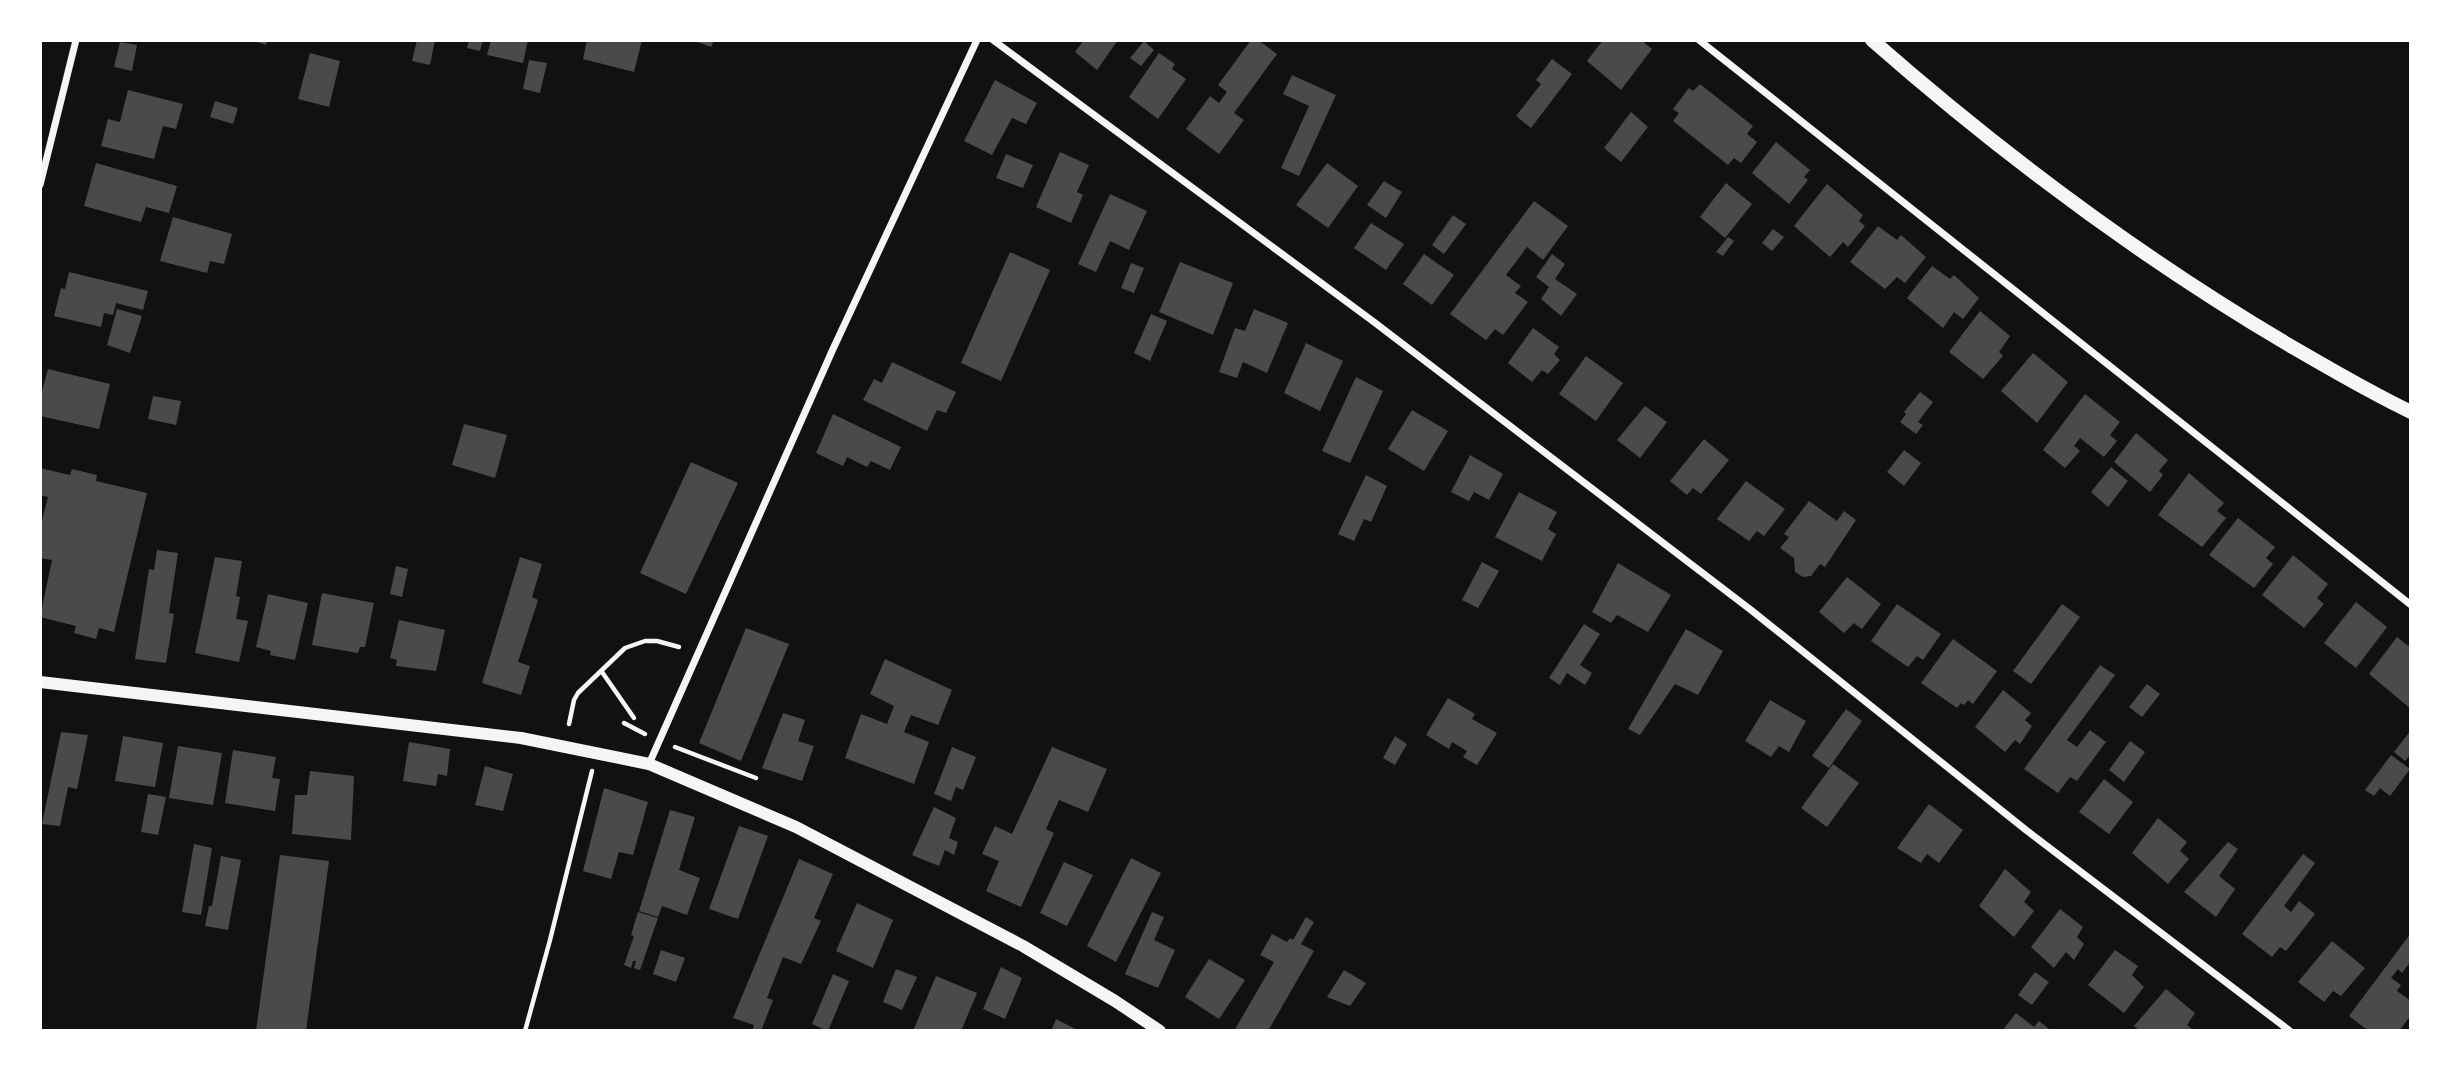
<svg xmlns="http://www.w3.org/2000/svg" width="2451" height="1071" viewBox="0 0 2451 1071" font-family="Manrope,sans-serif">
<style>
.building{fill:#4a4a4a}
.lines{fill:none;stroke-linecap:round;stroke-linejoin:round}
.path{stroke:#f5f5f5;stroke-width:4.5}
.minor{stroke:#f5f5f5;stroke-width:7}
.tertiary{stroke:#f5f5f5;stroke-width:12}
.secondary{stroke:#f5f5f5;stroke-width:14}
</style>
<rect width="100%" height="100%" fill="#111"/>
<!-- building -->
<g class="building">
<polygon points="251,40 268,40 266,45"/>
<polygon points="417,40 435,40 430,65 412,61"/>
<polygon points="469,40 483,40 480,51 467,48"/>
<polygon points="491,40 528,40 523,63 487,55"/>
<polygon points="587,40 642,40 634,72 583,59"/>
<polygon points="692,40 714,40 711,47"/>
<polygon points="1084,40 1118,40 1097,70 1075,52"/>
<polygon points="1251,40 1258,40 1277,54 1234,113 1244,120 1219,154 1186,129 1210,96 1219,103 1227,92 1218,85"/>
<polygon points="1603,40 1641,40 1652,49 1621,90 1587,61"/>
<polygon points="1144,41 1154,50 1141,66 1130,58"/>
<polygon points="120,42 137,45 132,71 114,67"/>
<polygon points="310,53 340,61 329,107 298,99"/>
<polygon points="1159,53 1175,64 1172,69 1186,79 1158,119 1129,97"/>
<polygon points="1552,59 1572,74 1531,128 1516,116 1541,84 1536,80"/>
<polygon points="529,60 547,63 540,93 523,89"/>
<polygon points="1292,75 1336,95 1299,176 1281,168 1309,106 1283,94"/>
<polygon points="995,80 1037,103 1026,124 1012,118 992,155 964,141"/>
<polygon points="1700,84 1753,126 1747,134 1757,142 1741,163 1734,158 1728,165 1673,121 1679,113 1673,109 1689,88 1693,91"/>
<polygon points="128,90 183,104 176,129 163,126 154,159 101,146 108,119 120,122"/>
<polygon points="215,101 238,108 233,124 210,117"/>
<polygon points="1631,112 1648,127 1621,162 1604,148"/>
<polygon points="1776,142 1810,170 1804,177 1808,180 1789,204 1752,173"/>
<polygon points="1060,152 1089,165 1077,192 1083,195 1071,223 1036,207"/>
<polygon points="1006,154 1033,165 1023,188 996,178"/>
<polygon points="96,163 177,186 169,213 146,207 141,222 84,206"/>
<polygon points="1327,163 1358,186 1328,228 1296,205"/>
<polygon points="1384,181 1402,192 1386,218 1367,205"/>
<polygon points="1726,183 1752,204 1725,238 1700,217"/>
<polygon points="1827,184 1863,215 1859,221 1865,226 1848,247 1843,242 1830,257 1794,226"/>
<polygon points="1110,194 1147,211 1129,250 1110,241 1096,272 1078,264"/>
<polygon points="1534,201 1568,226 1543,260 1527,247 1506,275 1521,286 1515,293 1528,302 1503,335 1495,329 1486,340 1450,314"/>
<polygon points="1453,215 1466,224 1444,254 1432,245"/>
<polygon points="173,217 232,234 224,264 210,261 207,273 160,261"/>
<polygon points="1371,223 1404,244 1386,270 1354,248"/>
<polygon points="1878,226 1897,240 1901,235 1926,257 1905,283 1897,277 1885,289 1850,262"/>
<polygon points="1773,229 1784,237 1772,251 1762,243"/>
<polygon points="1728,237 1734,241 1723,256 1716,252"/>
<polygon points="1010,252 1050,270 1001,381 961,363"/>
<polygon points="1424,254 1454,275 1432,305 1403,284"/>
<polygon points="1552,254 1565,264 1555,279 1577,294 1561,316 1541,299 1549,287 1536,277"/>
<polygon points="1180,262 1233,283 1213,335 1159,312"/>
<polygon points="1131,263 1144,268 1134,293 1121,288"/>
<polygon points="1932,266 1950,279 1954,275 1979,298 1963,319 1954,312 1943,328 1907,298"/>
<polygon points="69,272 148,291 143,310 116,303 113,315 104,313 101,327 54,316 61,288 65,289"/>
<polygon points="117,309 142,316 130,353 107,345"/>
<polygon points="1254,309 1288,323 1267,373 1243,362 1237,378 1219,372 1235,328 1245,331"/>
<polygon points="1980,311 2010,336 1999,352 2003,356 1983,379 1949,352"/>
<polygon points="1151,314 1167,321 1150,361 1134,353"/>
<polygon points="1533,328 1559,347 1554,354 1560,360 1548,374 1542,370 1532,382 1508,363"/>
<polygon points="1306,343 1343,361 1320,411 1284,393"/>
<polygon points="2033,353 2068,382 2037,423 2001,391"/>
<polygon points="1586,356 1623,383 1596,421 1559,394"/>
<polygon points="892,362 956,392 946,413 937,410 927,431 863,400 874,379 882,383"/>
<polygon points="48,369 110,384 99,429 40,416 40,399"/>
<polygon points="1356,377 1383,391 1350,463 1322,451"/>
<polygon points="1920,392 1933,402 1918,422 1923,425 1916,434 1900,422 1906,414 1904,412"/>
<polygon points="2085,394 2120,422 2110,435 2117,441 2104,457 2080,438 2074,446 2080,451 2065,468 2043,450"/>
<polygon points="153,396 181,401 176,425 148,419"/>
<polygon points="1645,406 1667,422 1640,458 1617,440"/>
<polygon points="1412,410 1448,431 1424,471 1388,449"/>
<polygon points="833,414 901,447 890,470 871,461 867,467 847,457 843,466 816,453"/>
<polygon points="464,424 507,435 495,478 452,465"/>
<polygon points="2136,433 2168,460 2159,471 2163,475 2150,492 2114,462"/>
<polygon points="1704,439 1729,460 1701,494 1693,488 1687,495 1670,481"/>
<polygon points="1904,450 1921,463 1904,486 1887,472"/>
<polygon points="1470,455 1503,474 1489,500 1474,492 1469,501 1451,492"/>
<polygon points="691,462 738,483 686,594 640,573"/>
<polygon points="2111,467 2128,481 2108,507 2091,492"/>
<polygon points="40,468 70,475 72,469 97,475 96,481 147,493 114,632 99,628 96,639 74,633 76,626 40,617 52,560 40,558 40,528 48,497 40,495"/>
<polygon points="2189,473 2224,503 2217,511 2226,518 2202,547 2158,515"/>
<polygon points="1366,475 1387,486 1371,522 1364,519 1354,541 1338,534"/>
<polygon points="1746,481 1785,509 1764,536 1757,531 1749,541 1717,519"/>
<polygon points="1519,492 1557,512 1548,529 1556,534 1542,561 1495,537"/>
<polygon points="1809,501 1837,521 1844,511 1856,520 1825,567 1820,564 1811,576 1803,577 1795,572 1794,558 1780,548 1789,537 1784,534"/>
<polygon points="2238,518 2275,547 2266,558 2273,564 2254,588 2209,555"/>
<polygon points="157,550 178,553 169,613 174,614 166,663 135,659 149,569 154,570"/>
<polygon points="2293,555 2328,584 2317,598 2324,604 2304,628 2262,595"/>
<polygon points="215,557 242,561 236,596 240,597 236,619 248,621 239,662 195,653"/>
<polygon points="520,557 542,564 532,597 538,600 518,662 530,666 521,695 482,683"/>
<polygon points="1482,562 1499,571 1478,608 1462,600"/>
<polygon points="1618,563 1671,595 1648,632 1617,615 1611,623 1592,612"/>
<polygon points="396,566 408,569 402,597 390,594"/>
<polygon points="1847,577 1881,604 1862,629 1854,623 1844,633 1819,612"/>
<polygon points="322,593 374,603 365,647 360,647 358,653 312,645"/>
<polygon points="268,594 308,603 295,660 270,655 271,651 256,647"/>
<polygon points="2356,602 2387,627 2356,668 2324,643"/>
<polygon points="1897,604 1941,634 1923,660 1917,656 1908,667 1871,641"/>
<polygon points="2062,604 2080,617 2031,684 2013,671"/>
<polygon points="399,620 445,630 436,671 396,666 397,660 390,658"/>
<polygon points="1584,624 1600,634 1580,665 1592,673 1585,685 1567,673 1560,685 1549,678"/>
<polygon points="746,628 789,644 741,761 699,743"/>
<polygon points="1686,629 1723,651 1698,695 1675,684 1640,735 1628,729"/>
<polygon points="2397,637 2411,648 2411,709 2369,674"/>
<polygon points="1953,639 1997,671 1973,704 1968,700 1964,705 1961,703 1957,708 1921,683"/>
<polygon points="885,659 952,690 938,725 911,715 904,732 929,742 914,784 845,758 861,714 887,724 894,706 870,694"/>
<polygon points="2100,665 2115,675 2067,740 2077,747 2090,730 2106,742 2077,781 2070,777 2058,793 2024,769"/>
<polygon points="2147,684 2160,694 2142,717 2129,707"/>
<polygon points="2003,690 2031,713 2025,720 2032,726 2020,744 2015,740 2005,752 1975,727"/>
<polygon points="1448,698 1475,714 1472,719 1497,733 1477,765 1463,757 1467,751 1452,742 1449,749 1426,735"/>
<polygon points="1770,700 1806,721 1789,752 1779,746 1771,757 1745,741"/>
<polygon points="1846,709 1862,721 1829,768 1812,756"/>
<polygon points="783,713 805,720 798,741 814,746 802,781 762,768"/>
<polygon points="2411,730 2411,754 2405,761 2394,752"/>
<polygon points="61,732 88,735 77,789 68,787 60,826 42,824"/>
<polygon points="123,736 163,743 155,787 115,781"/>
<polygon points="1395,736 1407,744 1395,765 1383,758"/>
<polygon points="2130,741 2145,752 2124,782 2109,770"/>
<polygon points="409,742 450,749 447,776 438,774 436,786 403,781"/>
<polygon points="178,746 222,753 213,805 169,798"/>
<polygon points="952,747 976,757 963,790 956,787 951,801 934,794"/>
<polygon points="1052,747 1107,769 1088,812 1059,800 1046,829 1054,833 1021,907 986,891 999,861 982,854 995,826 1012,834"/>
<polygon points="233,750 276,757 272,778 280,779 275,811 225,803"/>
<polygon points="2391,755 2410,769 2390,796 2380,788 2374,796 2365,790"/>
<polygon points="1833,764 1859,783 1827,827 1801,808"/>
<polygon points="485,766 513,774 503,811 475,805"/>
<polygon points="310,771 354,776 351,840 292,834 295,795 307,795"/>
<polygon points="2104,779 2133,802 2109,834 2079,812"/>
<polygon points="604,788 648,802 633,855 619,852 611,879 583,871"/>
<polygon points="148,794 166,797 158,835 141,832"/>
<polygon points="1929,804 1963,830 1939,863 1927,854 1921,863 1897,848"/>
<polygon points="934,807 956,818 949,838 958,842 954,855 945,850 939,866 912,855"/>
<polygon points="670,810 695,817 679,870 700,878 687,915 662,906 658,917 639,911"/>
<polygon points="2158,818 2187,842 2180,851 2189,859 2168,884 2132,853"/>
<polygon points="739,826 768,836 738,919 709,909"/>
<polygon points="2228,842 2238,849 2219,876 2235,889 2216,917 2184,892"/>
<polygon points="194,844 212,848 201,915 182,912"/>
<polygon points="2303,854 2315,863 2284,906 2291,912 2299,901 2315,914 2286,951 2280,947 2272,957 2242,934"/>
<polygon points="280,855 329,861 306,1031 256,1031"/>
<polygon points="221,856 241,860 228,930 205,926 209,906 212,906"/>
<polygon points="1131,858 1161,873 1116,962 1087,946"/>
<polygon points="799,859 833,874 814,918 821,921 801,964 783,957 767,998 773,1000 761,1031 752,1031 754,1025 733,1018"/>
<polygon points="1064,862 1093,875 1067,926 1040,913"/>
<polygon points="2005,869 2031,892 2024,902 2034,911 2014,937 1979,906"/>
<polygon points="857,903 893,920 873,968 836,951"/>
<polygon points="2060,909 2083,927 2077,937 2084,944 2074,960 2066,952 2054,968 2031,947"/>
<polygon points="638,912 658,918 640,970 634,968 636,961 633,961 631,968 624,965 634,936 631,935"/>
<polygon points="1152,912 1164,917 1154,940 1175,950 1158,988 1125,974"/>
<polygon points="1306,917 1314,922 1301,944 1314,951 1268,1031 1234,1031 1274,962 1260,955 1272,934 1287,942 1290,938 1293,940"/>
<polygon points="2411,933 2411,961 2402,973 2398,969 2391,978 2401,985 2397,991 2411,1001 2411,1015 2399,1031 2369,1031 2349,1016"/>
<polygon points="2332,941 2365,968 2341,996 2333,991 2324,1002 2298,982"/>
<polygon points="661,950 685,958 676,982 653,974"/>
<polygon points="2115,950 2138,966 2132,975 2144,987 2124,1013 2088,985"/>
<polygon points="1209,959 1245,980 1219,1019 1185,997"/>
<polygon points="1001,967 1022,978 1005,1019 983,1009"/>
<polygon points="896,969 917,977 902,1010 883,1002"/>
<polygon points="1344,970 1366,983 1350,1006 1327,997"/>
<polygon points="2035,972 2049,982 2032,1005 2018,995"/>
<polygon points="833,974 849,981 828,1031 812,1024"/>
<polygon points="936,976 977,993 961,1031 913,1031"/>
<polygon points="2166,989 2195,1013 2187,1025 2194,1031 2140,1031 2134,1026"/>
<polygon points="2016,1013 2034,1027 2039,1021 2049,1029 2047,1031 2002,1031"/>
<polygon points="1056,1019 1079,1031 1051,1031"/>
</g>
<g class="lines">
<!-- path -->
<g class="path">
<polyline points="602,672 634,718"/>
<polyline points="624,723 645,734"/>
<polyline points="569,724 574,700 578,693 625,648 645,641 657,641 679,647"/>
<polyline points="675,747 756,778"/>
<polyline points="525,1031 550,940 592,771"/>
</g>
<!-- minor -->
<g class="minor">
<polyline points="993,40 1374,322 1751,610 2026,830 2290,1031"/>
<polyline points="1699,40 2411,605"/>
<polyline points="40,185 76,40"/>
<polyline points="649,764 833,349 977,40"/>
</g>
<!-- tertiary -->
<polyline class="tertiary" points="40,682 521,738 649,764 796,827 1023,946 1115,1001 1160,1031"/>
<!-- secondary -->
<path class="secondary" d="M1872,40c131,115 272,220 422,308 38,22 77,45 117,64"/>
</g>
<!-- border -->
<rect width="2451" height="1071" fill="none" stroke="#ffffff" stroke-width="84"/>
</svg>
